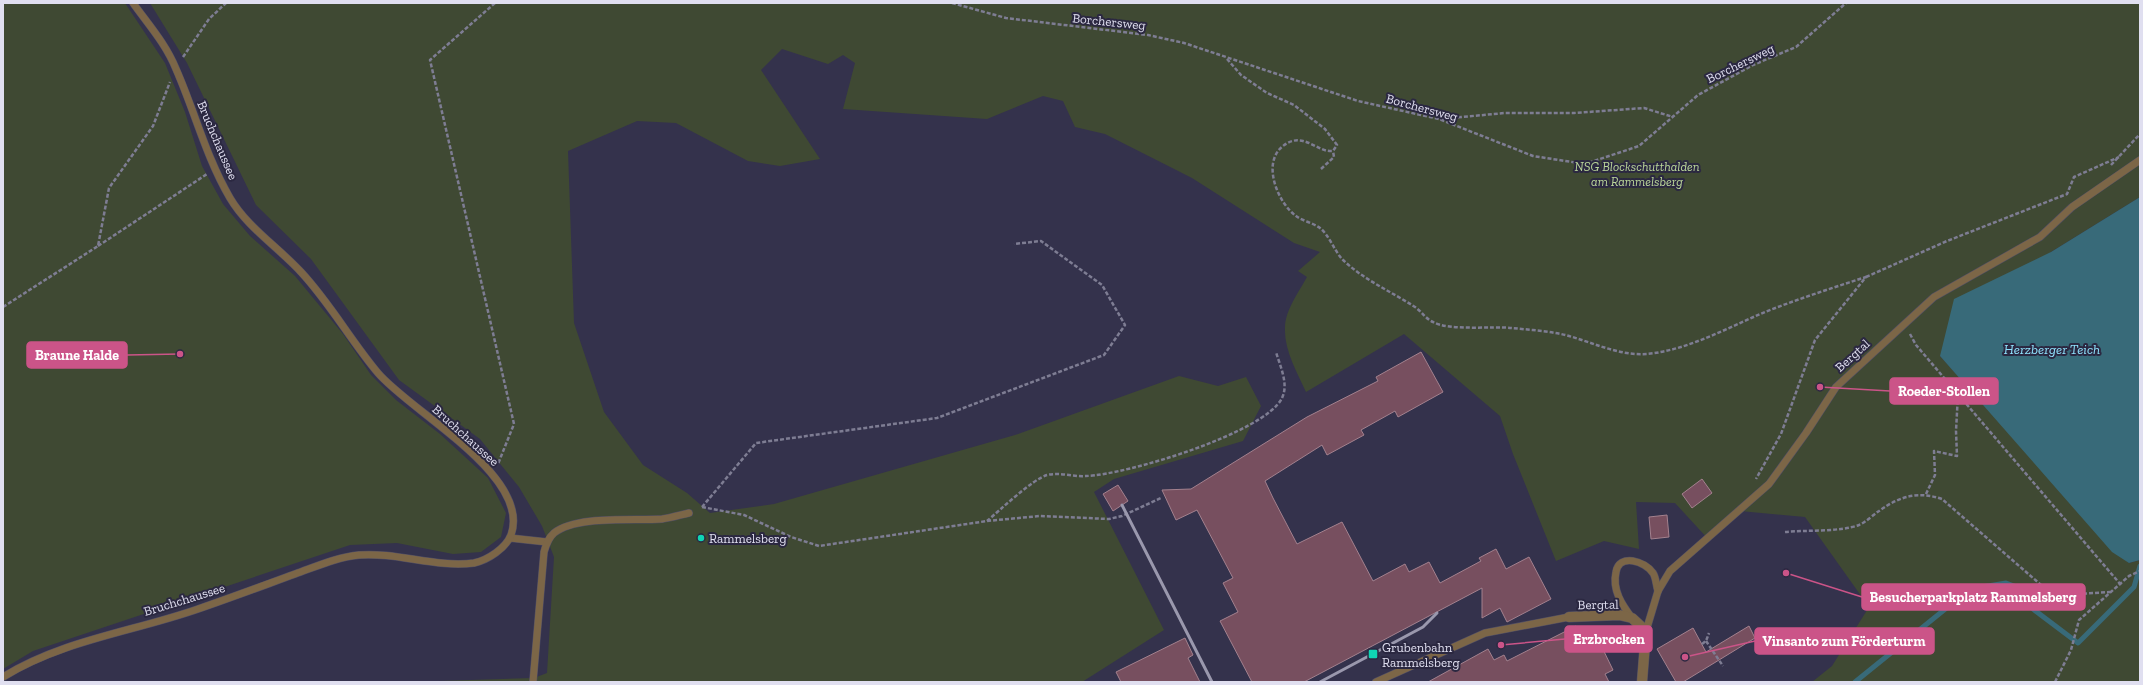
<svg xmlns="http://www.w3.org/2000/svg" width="2143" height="685" viewBox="0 0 2143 685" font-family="'Zilla Slab',serif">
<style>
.green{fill:#3f4933}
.water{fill:#386a79}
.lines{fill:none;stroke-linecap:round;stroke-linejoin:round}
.stream{stroke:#386a79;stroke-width:5}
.building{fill:#774f5f;stroke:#a3818e}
.lane-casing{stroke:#504e66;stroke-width:8}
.street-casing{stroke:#504e66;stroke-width:11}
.path{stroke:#7e7d93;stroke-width:2.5;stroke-dasharray:4 2;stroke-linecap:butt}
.lane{stroke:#7c6647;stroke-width:7}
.street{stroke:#7c6647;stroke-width:10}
.rail{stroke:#9a98ad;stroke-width:3}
.poi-dot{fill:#10d5b4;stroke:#2b2841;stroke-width:1.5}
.labels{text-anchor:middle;stroke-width:4;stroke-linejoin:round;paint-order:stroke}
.street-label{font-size:13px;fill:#e0dff0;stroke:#2b2841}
.park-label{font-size:13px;font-style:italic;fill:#bbd799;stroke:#2b2841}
.poi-label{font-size:13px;fill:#e0dff0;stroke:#2b2841;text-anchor:start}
.water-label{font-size:14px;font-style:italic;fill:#8fe2fd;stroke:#2b2841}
.leader{fill:none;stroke:#cb5488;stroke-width:1.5}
.callout-dot{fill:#cb5488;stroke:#2b2841;stroke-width:1.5}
.callout{fill:#cb5488;stroke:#cb5488;stroke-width:1.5}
.callout-label{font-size:14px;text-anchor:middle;font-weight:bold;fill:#fff}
</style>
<rect width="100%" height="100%" fill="#34324c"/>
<!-- green -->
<g class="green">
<polygon points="3,3 125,3 165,63 185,112 202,166 223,204 250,236 295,276 343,334 371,375 396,400 440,434 488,478 506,513 501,537 481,552 453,554 397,543 350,545 33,651 3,669"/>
<path d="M150,3h1990v194l-89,55 -111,104 189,207 11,-3v122h-328l20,-16 37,-59 -64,-90 -65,-6 -31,29 -34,-37 -39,-1 3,47 -35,-8 -48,20 -43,-107 -13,-38 -96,-82 -98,58c-9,-20 -22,-42 -21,-64 0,-18 14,-36 22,-51l-9,-6 22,-19 -26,-9 -102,-65 -87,-44 -30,-7 -12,-26 -20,-5 -56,23 -144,-10 12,-46 -12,-8 -15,9 -46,-15 -21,21 59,89 -40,7 -32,-5 -72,-38 -39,-2 -69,30 6,172 30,89 39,53 44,28 23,20 64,-9 241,-69 164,-59 39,10 28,-9 15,29 -18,35 -129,38 -20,13 70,138 -82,52h-674l126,-4 13,-5 7,-116 -12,-31 -23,-39 -39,-48 -81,-59 -88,-121 -55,-54 -69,-142z"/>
</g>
<!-- water -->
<polygon class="water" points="2140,197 2140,560 2129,563 2112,552 1940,356 1954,299 2051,252"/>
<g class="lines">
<!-- stream -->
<polyline class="stream" points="1855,682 1970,589 2006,583 2022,589 2033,609 2078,643 2134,587 2140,566"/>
</g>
<!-- building -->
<g class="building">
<polygon points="1421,352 1443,392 1398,417 1395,411 1361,430 1364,435 1327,455 1322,445 1265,481 1273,498 1297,544 1342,522 1373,581 1405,564 1409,572 1429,562 1440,583 1481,561 1479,558 1496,549 1506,569 1529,557 1551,599 1507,622 1500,608 1482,618 1482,588 1304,682 1252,682 1220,621 1238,612 1223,583 1233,578 1197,510 1176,520 1162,490 1191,489 1307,417 1378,381 1376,377"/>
<polygon points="1702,479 1712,493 1692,508 1682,494"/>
<polygon points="1118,485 1128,501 1113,511 1103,494"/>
<polygon points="1667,515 1669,537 1651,539 1649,517"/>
<polygon points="1576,626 1583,642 1596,635 1613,670 1605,674 1609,682 1428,682 1488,649 1494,660 1504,655 1507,661"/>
<polygon points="1749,626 1755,638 1683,682 1676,682 1657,649 1693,628 1706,652"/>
<polygon points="1185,638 1193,655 1188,658 1200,682 1121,682 1116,672"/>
</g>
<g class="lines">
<defs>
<g id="lane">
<polyline points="510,538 547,542"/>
<path d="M1632,618c-10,-13 -20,-28 -16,-46 3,-19 29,-11 37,1 3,4 3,12 5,18"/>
<polyline points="1646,631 1658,591 1670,571 1769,484 1806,433 1836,387 1934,297 2040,237 2072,207 2140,160"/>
<path d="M3,677c60,-37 129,-45 195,-68 32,-11 64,-23 97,-35 20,-7 42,-17 64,-19 38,-3 77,13 115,8 14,-3 32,-15 37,-28 21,-59 -100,-123 -133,-162 -27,-32 -48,-70 -77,-101 -23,-25 -54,-45 -71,-74 -24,-41 -35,-86 -54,-129 -10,-25 -28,-45 -43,-66"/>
<path d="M533,682l11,-130c2,-7 4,-14 10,-19 22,-18 80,-12 108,-14 9,-1 18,-4 27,-6"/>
<polyline points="1376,682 1485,633 1569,617"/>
</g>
<polyline id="street" points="1569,617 1619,615 1632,618 1646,631 1642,682"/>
</defs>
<!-- lane casing -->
<use href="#lane" class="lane-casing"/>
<!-- street casing -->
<use href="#street" class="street-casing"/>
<!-- path -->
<g class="path">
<polyline points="495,3 430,60 514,424 498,464"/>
<polyline points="952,3 1006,18 1148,35 1184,43 1358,101 1439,119 1533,156 1585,164 1639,146 1698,95 1753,65 1796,47 1846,3"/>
<polyline points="183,57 209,19 226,3"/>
<path d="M1227,59l14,16 26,18 27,12 31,24 12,16 -4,6c-16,2 -30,-21 -50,-5 -22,17 -5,57 13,70 7,5 17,7 24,12 9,7 14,22 22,31 20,20 50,33 73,48 7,5 11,12 18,15 16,9 60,4 79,6 19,2 39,3 57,8 25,7 51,20 78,18 41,-4 80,-26 118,-42 33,-13 67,-24 101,-35l-51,63 -34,94 -25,45"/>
<polyline points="1440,119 1505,113 1574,113 1644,108 1673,117"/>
<polyline points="2111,165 2140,134"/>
<polyline points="1321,169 1334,157 1333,151"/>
<polyline points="98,246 207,174"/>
<polyline points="1866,277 1947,241 2067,194 2074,177 2119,157"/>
<polyline points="3,307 98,246 109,188 153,126 170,82"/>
<polyline points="1910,334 1916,345 2121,585"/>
<polyline points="1926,494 1935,475 1934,451 1957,456 1956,431 1958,394"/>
<polyline points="702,507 756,443 937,418 1104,355 1125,325 1102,285 1041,241 1014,244"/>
<polyline points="702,507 744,515 791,537 819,546 987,521 1040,516 1109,519 1122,516 1161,498"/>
<path d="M987,521c13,-11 46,-42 60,-46 13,-3 26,2 39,1 39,-1 179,-43 196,-78 7,-14 -2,-32 -6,-46"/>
<path d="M1785,532c21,-2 55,0 74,-7 7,-3 14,-10 20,-14 21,-15 39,-20 63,-12l106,92 16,4 46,-3"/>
<polyline points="1706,641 1723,666"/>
<polyline points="1702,644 1706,641 1709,633"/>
<polyline points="2055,682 2071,650 2079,620 2129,576 2140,571"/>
</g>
<!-- lane -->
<use href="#lane" class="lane"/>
<!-- street -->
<use href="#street" class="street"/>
<!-- rail -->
<g class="rail">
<polyline points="1122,505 1212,682"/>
<polyline points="1320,682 1423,627 1437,613"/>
</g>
</g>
<!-- markers -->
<g class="poi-dot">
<circle cx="701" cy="538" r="4"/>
<rect x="1368" y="649" width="10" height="10" rx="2"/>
</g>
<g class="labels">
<!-- street labels -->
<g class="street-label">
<text transform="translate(1109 21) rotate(6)" y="5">Borchersweg</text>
<text transform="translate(1740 63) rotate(-26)" y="5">Borchersweg</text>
<text transform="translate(1422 107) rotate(15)" y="5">Borchersweg</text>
<text transform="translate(218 140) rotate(67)" y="5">Bruchchaussee</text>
<text transform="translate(1852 355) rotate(-42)" y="5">Bergtal</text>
<text transform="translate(466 435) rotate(42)" y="5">Bruchchaussee</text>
<text transform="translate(184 599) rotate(-17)" y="5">Bruchchaussee</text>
<text transform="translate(1598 604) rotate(-1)" y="5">Bergtal</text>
</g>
<!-- park labels -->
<g class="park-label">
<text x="1637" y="171">NSG Blockschutthalden<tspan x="1637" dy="15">am Rammelsberg</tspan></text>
</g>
<!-- poi labels -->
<g class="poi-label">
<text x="709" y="543">Rammelsberg</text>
<text x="1382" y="652">Grubenbahn<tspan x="1382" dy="15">Rammelsberg</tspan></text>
</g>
<!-- water labels -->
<g class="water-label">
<text x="2052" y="354">Herzberger Teich</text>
</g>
</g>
<!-- callouts -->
<path class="leader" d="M180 354L127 355M1820 387L1890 391M1786 573L1862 597M1501 645L1565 639M1685 657L1755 641"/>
<g class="callout-dot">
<circle cx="180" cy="354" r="4"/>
<circle cx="1820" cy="387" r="4"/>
<circle cx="1786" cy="573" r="4"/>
<circle cx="1501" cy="645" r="4"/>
<circle cx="1685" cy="657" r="4"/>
</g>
<g class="callout">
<rect x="27" y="342" width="100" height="26" rx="4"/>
<rect x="1890" y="378" width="108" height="26" rx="4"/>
<rect x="1862" y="584" width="223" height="26" rx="4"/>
<rect x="1565" y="626" width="87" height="26" rx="4"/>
<rect x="1755" y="628" width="179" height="26" rx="4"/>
</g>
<g class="callout-label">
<text x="77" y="360">Braune Halde</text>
<text x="1944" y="396">Roeder-Stollen</text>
<text x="1973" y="602">Besucherparkplatz Rammelsberg</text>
<text x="1609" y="644">Erzbrocken</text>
<text x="1844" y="646">Vinsanto zum Förderturm</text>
</g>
<!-- border -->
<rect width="2143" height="685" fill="none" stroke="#e0dff0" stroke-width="8"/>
</svg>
